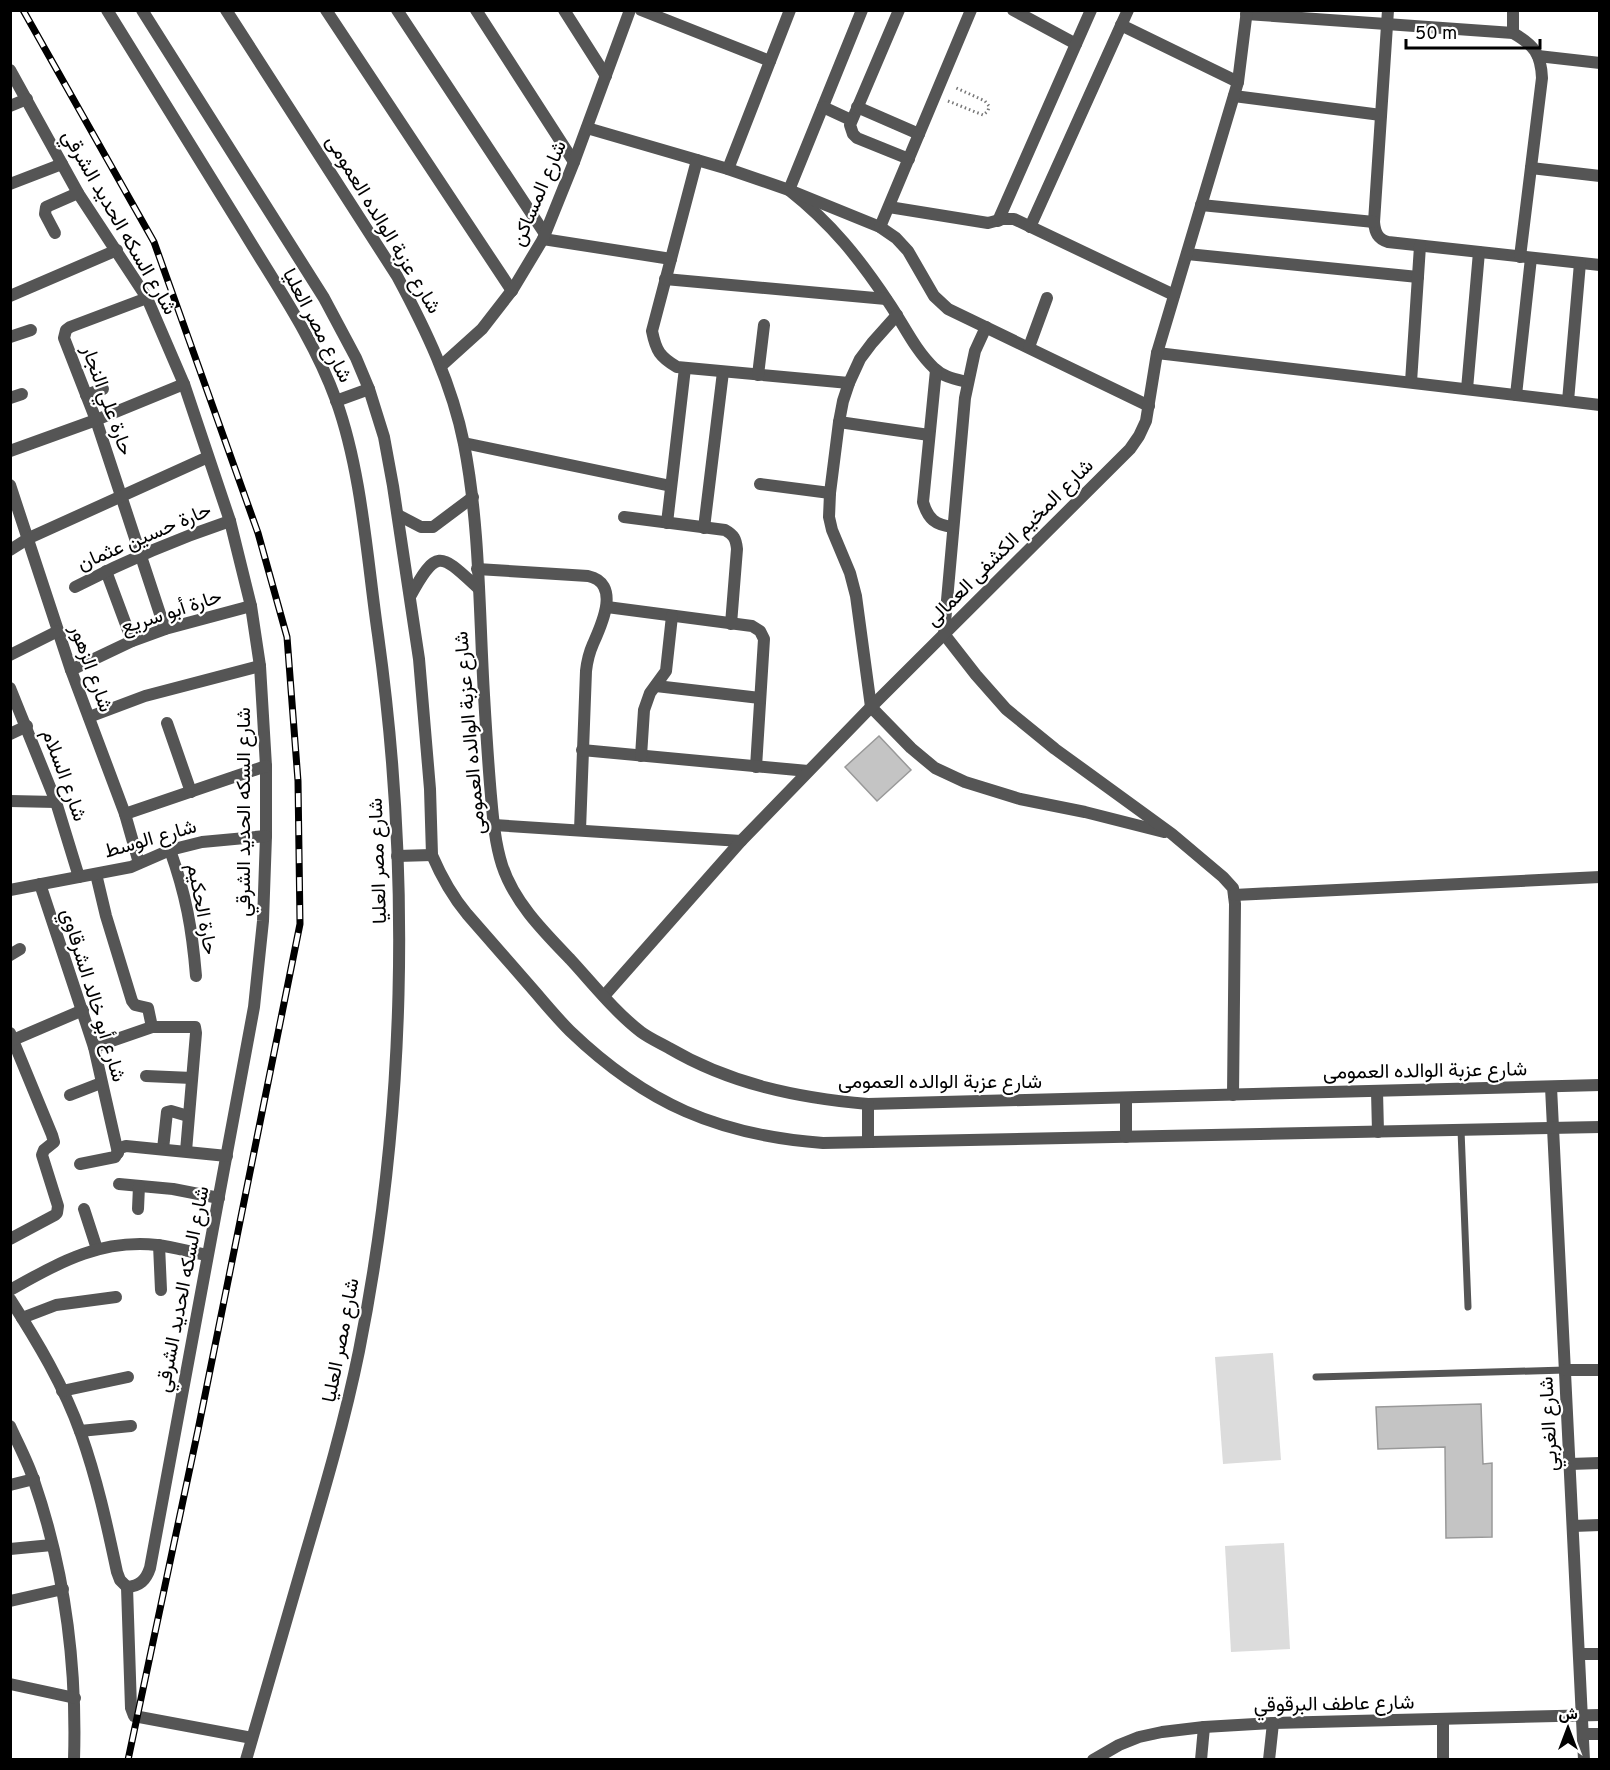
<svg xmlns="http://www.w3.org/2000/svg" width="1610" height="1770" viewBox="0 0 1610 1770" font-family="Overpass,Vazirmatn,sans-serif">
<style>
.green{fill:#dcdcdc}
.building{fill:#c4c4c4;stroke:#999;stroke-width:1.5}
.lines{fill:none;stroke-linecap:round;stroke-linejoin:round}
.path{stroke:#777;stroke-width:3;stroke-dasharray:1.5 3;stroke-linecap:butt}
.service{stroke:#555;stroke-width:7}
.minor{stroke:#555;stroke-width:12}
.tertiary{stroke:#555;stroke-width:12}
.rail-casing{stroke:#000;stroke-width:7}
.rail{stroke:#fff;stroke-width:4.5;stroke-dasharray:14;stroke-linecap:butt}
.labels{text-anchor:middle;stroke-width:4.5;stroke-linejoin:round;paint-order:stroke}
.street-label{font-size:20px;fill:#000;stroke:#fff}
</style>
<rect width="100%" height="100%" fill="#fff"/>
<!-- green -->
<g class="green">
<polygon points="1273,1353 1281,1460 1223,1464 1215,1357"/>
<polygon points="1284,1543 1290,1649 1231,1652 1225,1546"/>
</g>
<!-- building -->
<g class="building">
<polygon points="879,736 911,770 877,801 845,767"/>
<polygon points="1481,1404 1483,1464 1492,1463 1492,1537 1446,1538 1445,1447 1378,1449 1376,1407"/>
</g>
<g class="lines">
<!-- path -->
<polyline class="path" points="948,101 983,115 988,111 989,106 985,101 954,87"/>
<!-- service -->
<g class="service">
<polyline points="1461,1130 1468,1307"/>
<polyline points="1316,1377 1565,1370"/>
</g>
<!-- minor -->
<g class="minor">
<polyline points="326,10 512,291"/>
<polyline points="397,10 545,234"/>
<polyline points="476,10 574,162"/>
<polyline points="564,10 606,76"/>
<polyline points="641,10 770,61"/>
<path d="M862,10l-73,180c43,34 70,68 100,113 15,22 26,47 45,65 9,9 21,11 33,14"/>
<polyline points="899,10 850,125 853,134 857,138 909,159"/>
<polyline points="1013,10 1076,44"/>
<path d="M1388,10l-14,212c1,11 4,17 14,20l212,23"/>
<path d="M1246,14l267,19c21,12 28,21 29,45l-22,179"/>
<polyline points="1121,25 1238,82"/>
<polyline points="1513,33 1513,10"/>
<polyline points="1538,56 1600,63"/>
<path d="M10,70l68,123 69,105 37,86 46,137 21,85 9,60 6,100v70l-3,85 -9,86 -104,561c-4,12 -10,18 -23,19"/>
<polyline points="1234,96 1381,115"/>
<polyline points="10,106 27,99"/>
<polyline points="823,107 851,120"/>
<polyline points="857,107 919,134"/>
<polyline points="587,128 728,169 789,190 880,227 896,238 908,251 934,296 948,309 1149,406"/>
<path d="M697,160l-45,171c4,20 8,26 25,36l172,16"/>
<polyline points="1531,168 1600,176"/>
<polyline points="728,169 790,10"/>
<polyline points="10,184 62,164"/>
<polyline points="1201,205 1374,222"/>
<polyline points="889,207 988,223 1003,219 1014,219 1174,295"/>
<polyline points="998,221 1091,10"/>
<polyline points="880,227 971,10"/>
<polyline points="1030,227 1128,10"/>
<polyline points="55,233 45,214 46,207 78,193"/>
<polyline points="543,239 671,259"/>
<polyline points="1187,254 1418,277"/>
<polyline points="665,279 886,299"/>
<polyline points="10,296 117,250"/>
<polyline points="147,298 70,327 66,330 64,338 96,420 165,629"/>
<polyline points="897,315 872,343 860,359 849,383 843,401 839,422 830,493 829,517 832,530 850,573 856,596 871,707 911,748 935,768 965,782 1020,799 1085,812 1164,832"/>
<polyline points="986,327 975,351 965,398 944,634 976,675 1006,709 1055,749 1172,834 1223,877 1233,888 1235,904 1233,1095"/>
<polyline points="10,337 31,330"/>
<polyline points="1029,347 1047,298"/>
<polyline points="1157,353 1600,405"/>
<path d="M936,370l-13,132c5,17 12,23 30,25"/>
<polyline points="758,375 764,325"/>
<polyline points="1411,382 1420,246"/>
<polyline points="1467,389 1479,252"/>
<polyline points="86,395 103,389"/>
<polyline points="1516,395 1531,258"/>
<polyline points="10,398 22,394"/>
<polyline points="1568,401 1580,263"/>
<polyline points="839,422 929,435"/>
<polyline points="464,443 671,486"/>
<polyline points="10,451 96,420 184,384"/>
<polyline points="760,484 830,493"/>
<polyline points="10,485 71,670 125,814 139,863"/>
<path d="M624,517l101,13c9,5 11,9 12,19l-6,75"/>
<polyline points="667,523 685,368"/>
<polyline points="704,528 723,372"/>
<polyline points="10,550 29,538 208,457"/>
<path d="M477,569l111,7c33,7 14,48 5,68 -4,9 -6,18 -7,27l-6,159"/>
<polyline points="106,571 132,641"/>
<path d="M75,587c50,-26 101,-48 155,-66"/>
<polyline points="607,607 752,626 760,631 764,639 756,767"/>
<polyline points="10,655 58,631"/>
<polyline points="71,670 132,641 165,629 251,606"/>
<polyline points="656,686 760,698"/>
<polyline points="10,688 56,802 79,877"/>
<polyline points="89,717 145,696 260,666"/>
<polyline points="167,723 191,792"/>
<polyline points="10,734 27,726"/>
<polyline points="582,750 808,771"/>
<polyline points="641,756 644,710 650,693 666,671 672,616"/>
<polyline points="10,801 56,802"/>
<polyline points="125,814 266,766"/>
<polyline points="494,825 741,841"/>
<path d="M170,850c16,45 22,78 26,126"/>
<polyline points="96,874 106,916 132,1001 135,1005 148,1008 152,1027"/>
<polyline points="40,884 94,1047 118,1153"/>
<polyline points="10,890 131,867 170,850 202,842 266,836"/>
<polyline points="1234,895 1600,877"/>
<polyline points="10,955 20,949"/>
<polyline points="604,996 741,841 871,707 1130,449 1139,436 1146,421 1157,353 1238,82 1247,10"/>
<polyline points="10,1033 52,1135 54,1142 44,1150 42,1155 58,1206 57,1213 55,1215 10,1239"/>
<polyline points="13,1040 83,1010"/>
<polyline points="94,1047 152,1027 195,1027 196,1033 186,1151"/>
<polyline points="146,1076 192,1078"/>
<polyline points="1551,1087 1584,1760"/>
<polyline points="70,1095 101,1083"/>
<polyline points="163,1149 167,1112 171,1111 188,1116"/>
<polyline points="80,1164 115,1157 120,1148 126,1146 227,1156"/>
<polyline points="119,1184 173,1189 219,1198"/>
<polyline points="84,1209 97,1249"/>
<polyline points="138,1209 139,1186"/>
<polyline points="159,1245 161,1290"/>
<path d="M10,1290c49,-27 89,-51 147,-45 17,2 33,7 50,10"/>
<path d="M10,1299c27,42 54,87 71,135 16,45 26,91 36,138l3,8 7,7"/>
<polyline points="22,1318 56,1305 116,1297"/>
<polyline points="1565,1370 1600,1370"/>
<polyline points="62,1391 128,1377"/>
<path d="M10,1426c8,18 18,36 24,55 31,90 43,183 40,279"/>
<polyline points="80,1431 131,1426"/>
<polyline points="1570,1464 1600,1463"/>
<polyline points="10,1485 34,1479"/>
<polyline points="1573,1526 1600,1525"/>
<polyline points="10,1549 52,1545"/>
<polyline points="127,1587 131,1708 134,1716 252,1738"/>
<polyline points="10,1601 63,1589"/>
<polyline points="1579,1654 1600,1654"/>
<polyline points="10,1684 75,1698"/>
<polyline points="1443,1720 1443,1760"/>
<polyline points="1583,1734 1600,1734"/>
<polyline points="1093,1760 1119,1745 1139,1737 1162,1732 1204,1727 1273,1723 1600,1715"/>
<polyline points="1201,1760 1204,1727"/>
<polyline points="1269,1760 1273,1723"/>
</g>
<!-- tertiary -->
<g class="tertiary">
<path d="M107,10c46,74 91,147 136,220 33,55 71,109 93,170 26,72 31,159 42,235 33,237 28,481 -19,716 -14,69 -34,137 -54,205 -19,68 -39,136 -59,204"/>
<path d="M142,10l182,288 32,60 13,31 15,48 9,49 26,173 11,130 2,66c9,21 20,41 35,59 23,26 46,53 69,79 11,13 22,26 34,38 76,73 148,104 253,112l777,-16"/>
<path d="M226,10l171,266c29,54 55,108 67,168 16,82 15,168 20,251 2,34 4,67 7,101 2,23 4,47 11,69 12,37 41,66 68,94 23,25 45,53 71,73 8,6 19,11 28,16 61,36 129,50 199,56l732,-19"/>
<polyline points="441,366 482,329 513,289 543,239 574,162 630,10"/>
<polyline points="336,401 369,389"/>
<polyline points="398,515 421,527 433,527 473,497"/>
<path d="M411,595c26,-48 30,-41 67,-7"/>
<polyline points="397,856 432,855"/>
<polyline points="1377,1091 1378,1132"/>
<polyline points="1126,1098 1126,1137"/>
<polyline points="868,1104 868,1142"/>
</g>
<defs>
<polyline id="rail" points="23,10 154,242 258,533 287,637 298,781 300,924 198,1430 128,1760"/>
</defs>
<!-- rail casing -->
<use href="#rail" class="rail-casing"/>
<!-- rail -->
<use href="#rail" class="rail"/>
</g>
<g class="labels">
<!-- street labels -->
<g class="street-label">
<text transform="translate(538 193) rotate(-67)" y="7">شارع المساكن</text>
<text transform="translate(120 222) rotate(60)" y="7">شارع السكه الحديد الشرقي</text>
<text transform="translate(384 224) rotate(59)" y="7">شارع عزبة الوالده العمومى</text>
<text transform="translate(318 325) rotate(62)" y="7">شارع مصر العليا</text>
<text transform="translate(108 400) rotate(70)" y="7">حارة علي النجار</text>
<text transform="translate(144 536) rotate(-23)" y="7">حارة حسين عثمان</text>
<text transform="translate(1009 542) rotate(-45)" y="7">شارع المخيم الكشفى العمالى</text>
<text transform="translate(171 611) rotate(-18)" y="7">حارة أبو سريع</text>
<text transform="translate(92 668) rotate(70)" y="7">شارع الزهور</text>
<text transform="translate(469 733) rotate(-95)" y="7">شارع عزبة الوالده العمومى</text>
<text transform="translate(65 775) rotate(70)" y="7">شارع السلام</text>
<text transform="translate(243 812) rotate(-90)" y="7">شارع السكه الحديد الشرقي</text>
<text transform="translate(150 838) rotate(-16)" y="7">شارع الوسط</text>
<text transform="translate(377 861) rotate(-92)" y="7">شارع مصر العليا</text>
<text transform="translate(203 909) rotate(79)" y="7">حارة الحكيم</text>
<text transform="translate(94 995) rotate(73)" y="7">شارع أبو خالد الشرقاوي</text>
<text transform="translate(1425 1070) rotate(-1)" y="7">شارع عزبة الوالده العمومى</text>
<text x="940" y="1088">شارع عزبة الوالده العمومى</text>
<text transform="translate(182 1289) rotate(-79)" y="7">شارع السكه الحديد الشرقي</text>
<text transform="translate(340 1340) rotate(-79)" y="7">شارع مصر العليا</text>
<text transform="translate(1548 1424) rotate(-93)" y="7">شارع الغربي</text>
<text transform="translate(1334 1703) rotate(-1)" y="7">شارع عاطف البرقوقي</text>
</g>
</g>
<!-- border -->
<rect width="1610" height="1770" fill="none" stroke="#000000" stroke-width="24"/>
<!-- north arrow -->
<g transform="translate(1568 1728)" stroke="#ffffff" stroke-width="4.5" paint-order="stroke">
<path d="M0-4.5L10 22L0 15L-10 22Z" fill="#000000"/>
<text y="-9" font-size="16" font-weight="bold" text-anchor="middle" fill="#000000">ش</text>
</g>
<!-- scale -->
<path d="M1406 39v9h134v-9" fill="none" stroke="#000000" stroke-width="3"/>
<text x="1415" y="39" font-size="18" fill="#000000" stroke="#ffffff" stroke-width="4.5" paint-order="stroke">50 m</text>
</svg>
